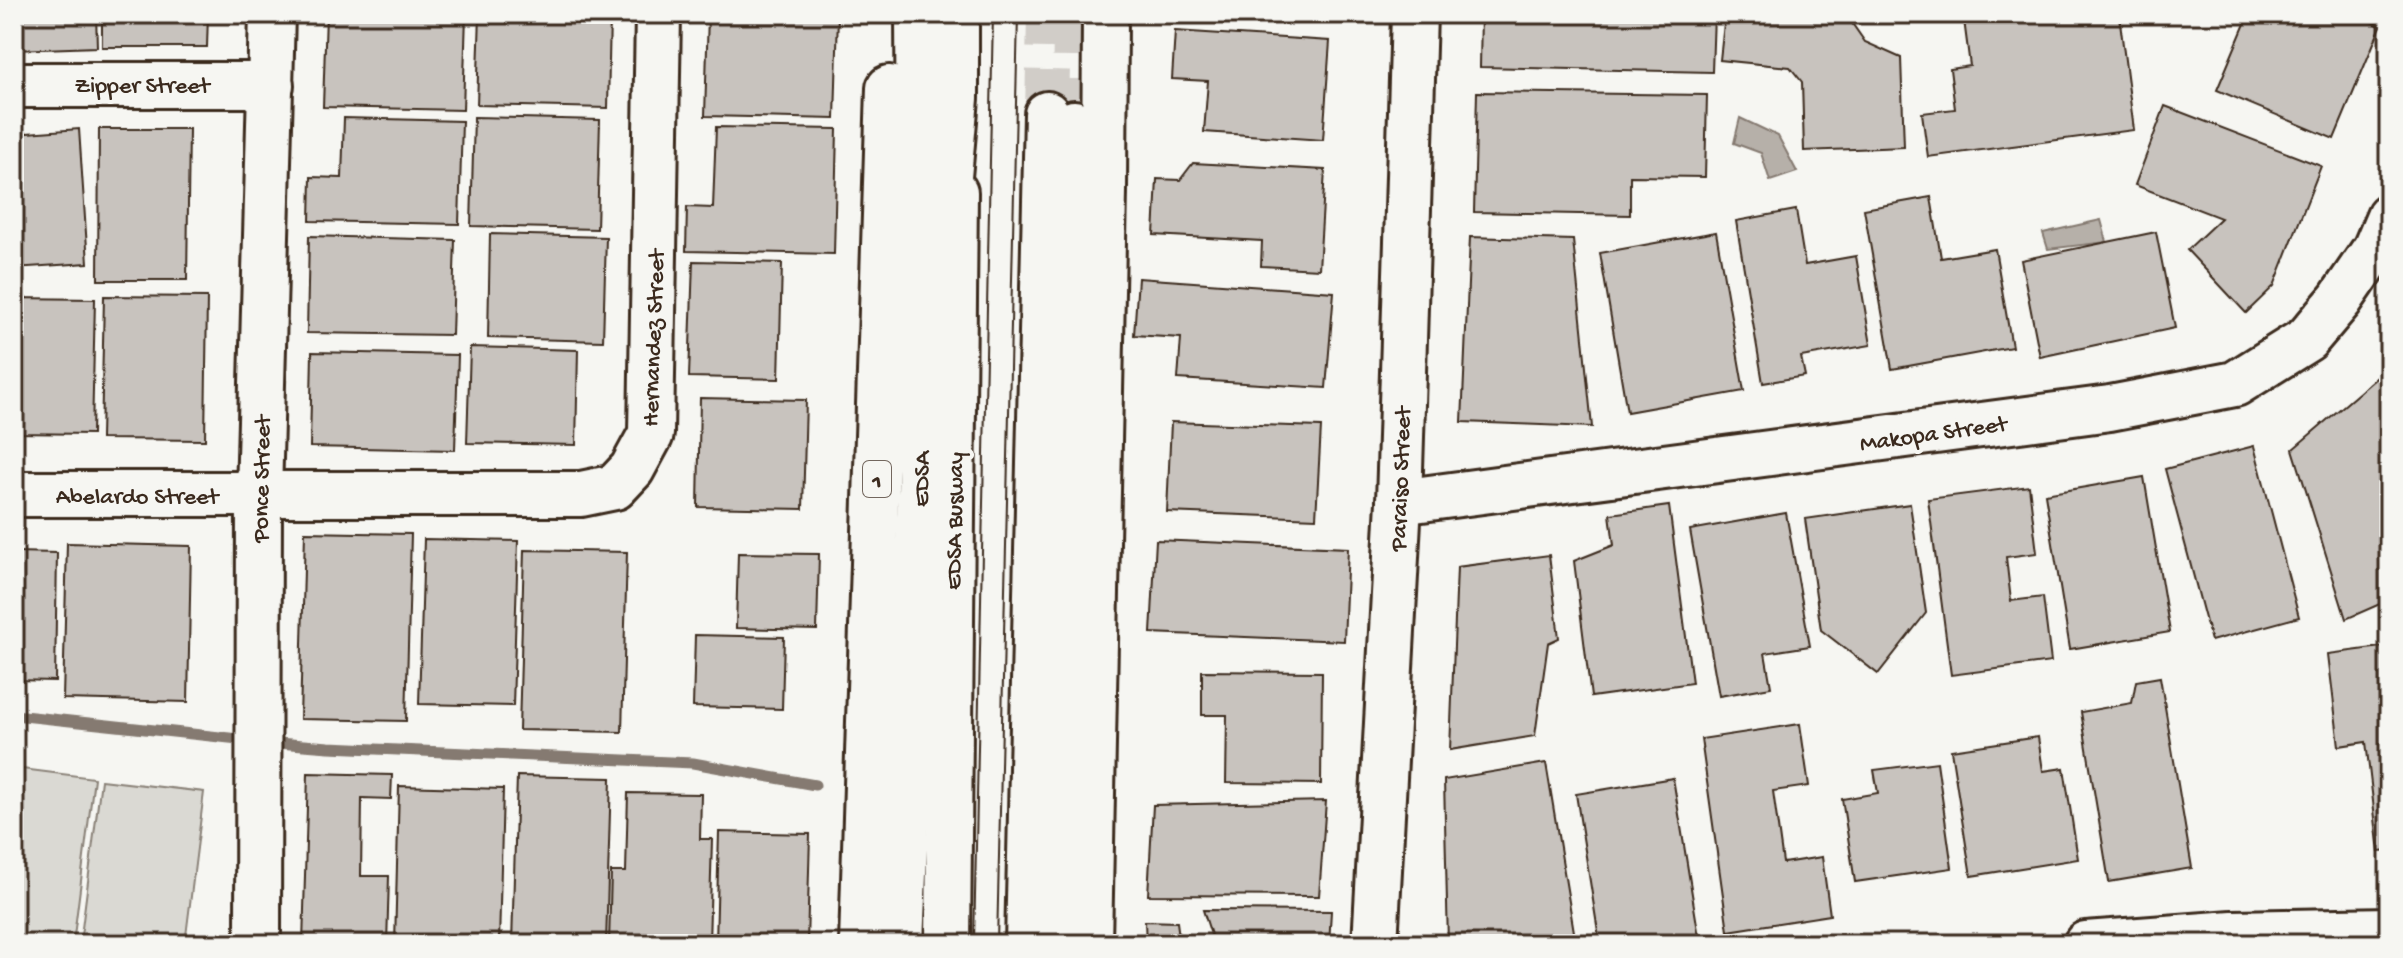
<svg xmlns="http://www.w3.org/2000/svg" width="2403" height="958" viewBox="0 0 2403 958" font-family="'Gochi Hand',sans-serif">
<style>
.green{fill:#dad9d3;stroke:#8a8278;stroke-width:2}
.water{fill:#b6b0a9;stroke:#857a71;stroke-width:2}
.lines{fill:none;stroke-linecap:round;stroke-linejoin:round}
.stream{stroke:#857a71;stroke-width:11}
.building{fill:#c8c3be;stroke:#3b2a1e;stroke-width:2}
.minor-tunnel{stroke:#d1cdc8;stroke-width:44;stroke-dasharray:44 22;stroke-linecap:butt}
.highway-tunnel{stroke:#d1cdc8;stroke-width:44;stroke-dasharray:44 22;stroke-linecap:butt}
.minor-casing{stroke:#3b2a1e;stroke-width:50}
.highway-casing{stroke:#3b2a1e;stroke-width:50}
.minor{stroke:#f6f6f2;stroke-width:44}
.highway{stroke:#f6f6f2;stroke-width:44}
.tram{stroke:#3b2a1e;stroke-width:2}
.labels{text-anchor:middle;stroke-width:8;stroke-linejoin:round;paint-order:stroke}
.shield{fill:#f6f6f2;stroke:#73675e;stroke-width:2}
.shield-label{font-size:22px;font-weight:bold;fill:#3b2a1e}
.street-label{font-size:24px;fill:#3b2a1e;stroke:#f6f6f2}
</style>
<rect width="100%" height="100%" fill="#f6f6f2"/>
<filter id="ink" filterUnits="userSpaceOnUse"><feTurbulence type="fractalNoise" baseFrequency=".0125" numOctaves="2"/><feDisplacementMap in="SourceGraphic" scale="16" xChannelSelector="R" yChannelSelector="G"/><feConvolveMatrix kernelMatrix="1 2 1 2 8 2 1 2 1" color-interpolation-filters="sRGB"/></filter>
<g filter="url(#ink)">
<!-- green -->
<g class="green">
<polygon points="14,768 94,778 73,944 14,944"/>
<polygon points="101,780 204,792 185,944 80,944"/>
</g>
<!-- water -->
<g class="water">
<polygon points="1740,118 1778,136 1797,172 1770,181 1761,153 1734,143"/>
<polygon points="2101,220 2107,242 2048,249 2043,233"/>
</g>
<g class="lines">
<!-- stream -->
<g class="stream">
<polyline points="14,715 248,740"/>
<polyline points="265,742 329,747 693,763 815,785"/>
</g>
</g>
<!-- building -->
<g class="building">
<polygon points="14,14 96,14 97,47 14,50"/>
<polygon points="102,14 208,14 207,47 102,47"/>
<polygon points="326,14 466,14 463,110 323,107"/>
<polygon points="480,14 610,16 608,108 477,105"/>
<polygon points="708,14 838,14 835,119 705,116"/>
<polygon points="1158,14 1323,14 1323,22"/>
<polygon points="1481,14 1714,14 1712,72 1480,67"/>
<polygon points="1725,14 1850,14 1849,19 1865,42 1901,58 1904,147 1804,151 1802,82 1790,67 1720,60"/>
<polygon points="2009,14 2119,14 2134,130 1928,157 1922,113 1955,109 1950,69 1970,66 1964,20"/>
<polygon points="2249,14 2353,14 2381,26 2334,139 2217,90"/>
<polygon points="1175,31 1330,41 1323,140 1204,132 1208,81 1172,79"/>
<polygon points="1477,92 1707,95 1705,177 1630,176 1630,215 1474,212"/>
<polygon points="2165,106 2321,166 2274,286 2246,313 2187,250 2221,218 2135,185"/>
<polygon points="474,117 600,120 597,229 471,226"/>
<polygon points="344,118 462,121 459,224 310,221 311,177 342,178"/>
<polygon points="716,127 837,129 834,254 686,251 687,207 713,208"/>
<polygon points="79,129 88,263 14,268 14,134"/>
<polygon points="99,129 189,129 187,280 98,280"/>
<polygon points="1193,163 1325,170 1319,269 1261,266 1262,241 1154,235 1157,179 1180,180"/>
<polygon points="1931,197 1941,258 1995,249 2012,347 1892,369 1864,209"/>
<polygon points="1796,210 1805,265 1856,256 1871,345 1801,357 1805,376 1763,383 1736,221"/>
<polygon points="1716,232 1744,391 1627,412 1600,253"/>
<polygon points="2156,232 2175,328 2040,357 2021,260"/>
<polygon points="490,234 606,237 603,341 488,338"/>
<polygon points="309,236 455,240 452,335 307,333"/>
<polygon points="1470,237 1573,240 1592,427 1462,422"/>
<polygon points="693,261 782,263 779,379 689,377"/>
<polygon points="1138,278 1334,292 1326,388 1178,379 1181,338 1134,335"/>
<polygon points="104,296 207,297 205,440 101,439"/>
<polygon points="14,298 95,299 92,434 14,433"/>
<polygon points="470,347 578,350 576,445 467,443"/>
<polygon points="312,352 458,355 455,450 310,447"/>
<polygon points="2389,367 2389,474 2378,485 2389,509 2389,600 2346,619 2293,449"/>
<polygon points="700,398 806,400 803,509 698,507"/>
<polygon points="1171,422 1321,427 1316,518 1167,512"/>
<polygon points="2254,446 2299,617 2211,641 2165,469"/>
<polygon points="2144,477 2170,632 2070,649 2045,494"/>
<polygon points="2029,486 2037,553 2006,557 2011,601 2043,597 2051,662 1951,675 1928,499"/>
<polygon points="1910,504 1926,613 1878,674 1821,630 1805,519"/>
<polygon points="1669,506 1692,683 1591,697 1574,561 1614,545 1610,514"/>
<polygon points="1786,513 1810,646 1765,653 1771,687 1719,696 1690,530"/>
<polygon points="305,532 411,534 406,721 300,719"/>
<polygon points="424,539 518,541 513,706 419,704"/>
<polygon points="1156,540 1348,548 1344,641 1151,633"/>
<polygon points="67,543 191,546 188,702 63,699"/>
<polygon points="524,550 627,552 622,732 519,730"/>
<polygon points="14,552 57,553 55,681 14,680"/>
<polygon points="738,553 819,554 817,630 736,628"/>
<polygon points="1549,555 1559,638 1548,643 1535,736 1450,750 1457,567"/>
<polygon points="695,635 784,637 782,709 693,707"/>
<polygon points="2389,646 2389,851 2379,852 2366,742 2339,746 2328,654"/>
<polygon points="1202,671 1322,672 1321,784 1226,783 1227,715 1202,715"/>
<polygon points="2160,677 2192,868 2109,882 2081,712 2132,703 2136,681"/>
<polygon points="1800,724 1809,786 1773,791 1783,863 1822,857 1830,915 1728,931 1701,739"/>
<polygon points="2038,737 2043,771 2064,768 2078,859 1971,876 1951,750"/>
<polygon points="1937,762 1952,868 1855,882 1842,799 1878,793 1874,770"/>
<polygon points="1546,763 1576,944 1448,944 1444,780"/>
<polygon points="308,773 392,775 391,799 362,798 361,876 389,876 387,944 303,944"/>
<polygon points="517,776 611,778 606,944 512,944"/>
<polygon points="1673,778 1699,937 1655,944 1600,944 1576,794"/>
<polygon points="399,786 503,789 499,944 395,944"/>
<polygon points="628,793 701,794 700,839 712,839 709,944 609,944 611,872 626,872"/>
<polygon points="1326,801 1319,896 1148,895 1153,805"/>
<polygon points="719,832 810,834 807,944 716,944"/>
<polygon points="1203,910 1331,911 1329,944 1214,944"/>
<polygon points="1145,921 1177,922 1180,944 1146,944"/>
</g>
<g class="lines">
<!-- minor-tunnel -->
<polyline class="minor-tunnel" points="1047,114 1049,14"/>
<!-- highway-tunnel -->
<polyline class="highway-tunnel" points="1074,123 1075,14"/>
<defs>
<g id="minor">
<polyline points="14,85 271,85"/>
<polyline points="14,494 581,494 615,487 632,469 651,434 658,14"/>
<polyline points="1399,502 2110,408 2235,384 2307,339 2340,300 2375,249 2389,216"/>
<polyline points="258,944 259,495 272,14"/>
<polyline points="948,944 955,192"/>
<polyline points="1028,944 1047,114"/>
<polyline points="1375,944 1399,502 1414,14"/>
<polyline points="2086,944 2233,933 2389,930"/>
</g>
<g id="highway">
<polyline points="944,233 956,98 956,14"/>
<polyline points="862,944 889,88"/>
<polyline points="901,944 921,470 918,14"/>
<polyline points="1056,944 1074,123"/>
<polyline points="1089,944 1104,191 1105,14"/>
</g>
</defs>
<!-- minor casing -->
<use href="#minor" class="minor-casing"/>
<!-- highway casing -->
<use href="#highway" class="highway-casing"/>
<!-- minor -->
<use href="#minor" class="minor"/>
<!-- highway -->
<use href="#highway" class="highway"/>
<!-- tram -->
<g class="tram">
<polyline points="974,944 993,14"/>
<polyline points="997,944 1018,14"/>
</g>
</g>
</g>
<g class="labels">
<!-- shield labels -->
<rect class="shield" x="863" y="461" width="28" height="36" rx="6"/>
<g class="shield-label">
<text x="877" y="487">1</text>
</g>
<!-- street labels -->
<g class="street-label">
<text x="142" y="92">Zipper Street</text>
<text transform="translate(652 338) rotate(-88)" y="8">Hernandez Street</text>
<text transform="translate(1933 432) rotate(-8)" y="8">Makopa Street</text>
<text transform="translate(260 479) rotate(-89)" y="8">Ponce Street</text>
<text transform="translate(920 479) rotate(-89)" y="8">EDSA</text>
<text transform="translate(1399 479) rotate(-88)" y="8">Paraiso Street</text>
<text x="137" y="503">Abelardo Street</text>
<text transform="translate(953 521) rotate(-89)" y="8">EDSA Busway</text>
</g>
</g>
<!-- margin -->
<rect width="2403" height="958" fill="none" stroke="#f6f6f2" stroke-width="48"/>
<rect x="24" y="24" width="2355" height="910" fill="none" stroke="#3b2a1e" stroke-width="3" filter="url(#ink)"/>
</svg>
